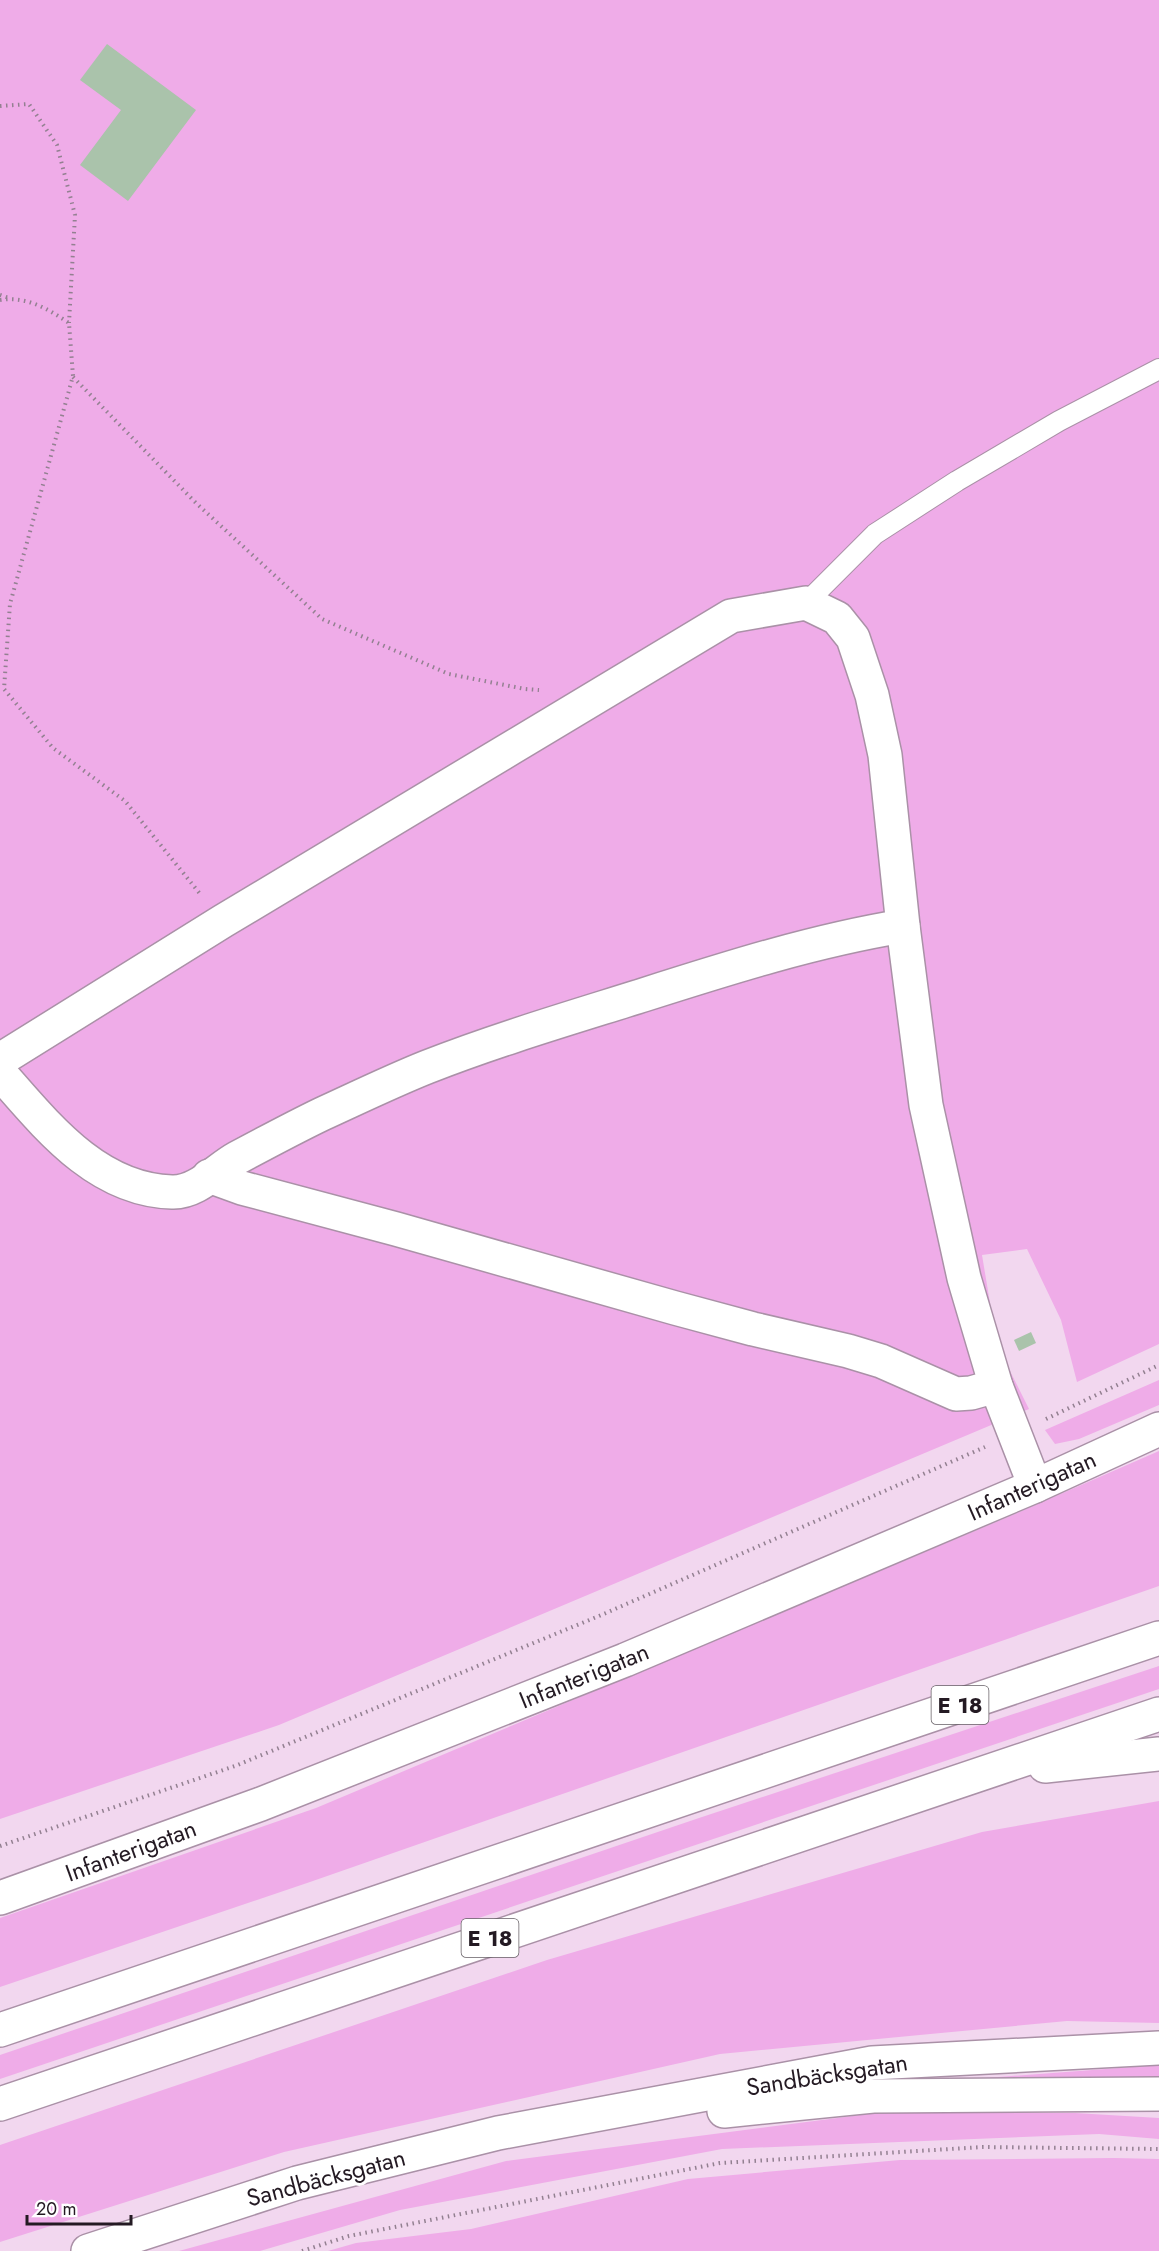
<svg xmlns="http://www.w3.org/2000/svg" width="1159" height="2251" viewBox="0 0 1159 2251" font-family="Jost,sans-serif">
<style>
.green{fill:#eface8}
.building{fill:#aac3ab}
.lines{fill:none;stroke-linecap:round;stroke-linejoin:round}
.lane-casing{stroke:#aa91a7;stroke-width:22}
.street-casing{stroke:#aa91a7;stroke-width:36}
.secondary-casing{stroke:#aa91a7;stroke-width:36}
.highway-casing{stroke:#aa91a7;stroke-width:36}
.path{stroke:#938091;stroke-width:4;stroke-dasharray:1.5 4.5;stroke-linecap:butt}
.lane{stroke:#fff;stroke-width:20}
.street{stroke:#fff;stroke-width:33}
.secondary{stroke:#fff;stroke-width:33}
.highway{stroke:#fff;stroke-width:33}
.labels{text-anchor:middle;stroke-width:6;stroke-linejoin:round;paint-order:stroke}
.shield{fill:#fff;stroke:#665f65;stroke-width:1.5}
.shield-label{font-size:22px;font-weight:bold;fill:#241a23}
.street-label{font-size:24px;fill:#241a23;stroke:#fff}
</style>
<rect width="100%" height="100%" fill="#f2d7ef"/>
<!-- green -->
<g class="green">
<polygon points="0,0 1159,0 1159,1344 1077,1382 1061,1320 1027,1249 982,1255 997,1345 1029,1409 279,1725 0,1819"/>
<polygon points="1159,1380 1159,1405 1079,1439 1055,1444 1045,1430"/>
<polygon points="1159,1451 1159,1586 310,1882 0,1987 0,1918 316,1808 1008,1517"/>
<polygon points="1159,1666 1159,1689 0,2079 0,2055 699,1818"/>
<polygon points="1159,1801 1159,2023 1067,2021 720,2054 284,2152 0,2242 0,2145 547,1960 982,1832"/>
<polygon points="1159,2065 1159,2087 920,2083"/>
<polygon points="876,2113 1075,2113 1159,2118 1159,2139 1099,2134 722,2149 400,2210 260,2251 179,2251 506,2161"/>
<polygon points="1114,2158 1159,2159 1159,2251 328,2251 356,2243 471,2229 688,2179 900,2160"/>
</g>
<!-- building -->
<g class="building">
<polygon points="107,44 196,110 128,201 80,165 121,110 80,80"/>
<polygon points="1031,1332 1036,1343 1019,1351 1014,1340"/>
</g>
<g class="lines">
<defs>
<polyline id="lane" points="806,603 875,534 957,481 1059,421 1159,369"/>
<g id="street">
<polyline points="0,1060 223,921 731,616 806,603 837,618 853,638 872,695 885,755 903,926 926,1105 964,1278 996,1386 1035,1486"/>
<path d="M0,1073c46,52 96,117 172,119 25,1 45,-23 65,-34 28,-15 56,-30 85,-44 35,-16 70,-33 105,-47 69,-27 140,-48 210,-70 88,-28 175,-56 266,-71"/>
<polyline points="209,1176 242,1188 396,1229 675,1308 753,1329 848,1351 881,1361 956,1394 971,1393 996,1386"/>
</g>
<g id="secondary">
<polyline points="0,1898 261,1804 625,1660 1035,1486 1159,1429"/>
<polyline points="724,2111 873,2096 1159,2094"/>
<polyline points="88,2251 297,2183 498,2133 872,2063 1159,2048"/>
</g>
<g id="highway">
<polyline points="1045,1766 1159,1754"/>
<polyline points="0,2030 1159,1638"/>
<polyline points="0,2104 1159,1714"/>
</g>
</defs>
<!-- lane casing -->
<use href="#lane" class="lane-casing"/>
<!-- street casing -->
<use href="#street" class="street-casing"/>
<!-- secondary casing -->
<use href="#secondary" class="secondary-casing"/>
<!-- highway casing -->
<use href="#highway" class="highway-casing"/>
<!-- path -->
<g class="path">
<polyline points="0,106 29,104 57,145 75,215 69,323"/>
<polyline points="0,295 9,298"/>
<path d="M0,300c27,-4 48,9 69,23l4,53 -63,228 -6,85 49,59 72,53 76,94"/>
<polyline points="73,377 196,503 322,619 449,674 525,689 539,690"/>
<polyline points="1046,1419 1159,1365"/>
<polyline points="0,1846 235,1766 599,1616 985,1447"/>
<polyline points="302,2251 349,2236 720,2163 983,2147 1159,2149"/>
</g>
<!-- lane -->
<use href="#lane" class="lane"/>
<!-- street -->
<use href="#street" class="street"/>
<!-- secondary -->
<use href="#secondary" class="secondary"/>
<!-- highway -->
<use href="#highway" class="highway"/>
</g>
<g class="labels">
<!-- shield labels -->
<g class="shield">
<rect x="931.5" y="1686" width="57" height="38" rx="4.5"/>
<rect x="461.5" y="1919" width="57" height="38" rx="4.5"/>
</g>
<g class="shield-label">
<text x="960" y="1713">E 18</text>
<text x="490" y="1946">E 18</text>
</g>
<!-- street labels -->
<g class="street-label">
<text transform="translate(1032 1486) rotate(-24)" y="8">Infanterigatan</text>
<text transform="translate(584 1676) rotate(-22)" y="8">Infanterigatan</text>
<text transform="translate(131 1851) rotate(-20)" y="8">Infanterigatan</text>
<text transform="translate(827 2075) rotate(-9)" y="8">Sandbäcksgatan</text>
<text transform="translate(326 2178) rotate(-15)" y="8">Sandbäcksgatan</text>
</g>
</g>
<!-- scale -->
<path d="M27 2215v9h104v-9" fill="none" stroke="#241a23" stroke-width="3"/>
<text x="36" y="2215" font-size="18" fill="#241a23" stroke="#ffffff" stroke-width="4.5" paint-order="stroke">20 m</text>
</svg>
